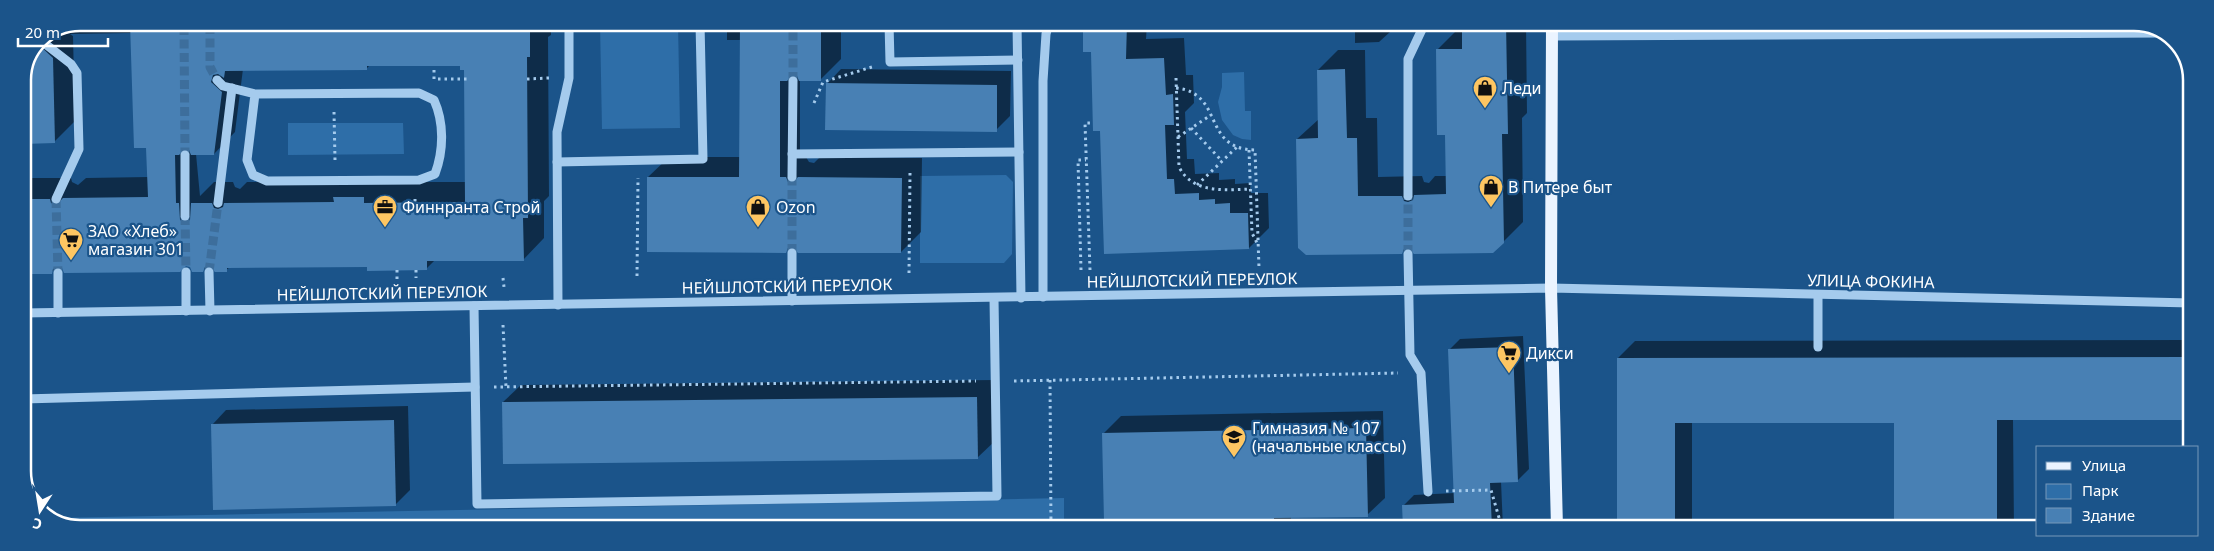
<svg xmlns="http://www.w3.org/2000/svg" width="2214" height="551" viewBox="0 0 2214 551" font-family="'Noto Sans',sans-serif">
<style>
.green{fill:#2e6ea8}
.shadow{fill:#0007;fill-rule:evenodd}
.building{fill:#4880b4;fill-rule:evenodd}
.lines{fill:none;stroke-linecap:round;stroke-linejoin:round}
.minor-tunnel{stroke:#3d6e9c;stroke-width:9;stroke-dasharray:9 4.5;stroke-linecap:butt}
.path{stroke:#a5cbed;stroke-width:3;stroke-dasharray:2.5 4;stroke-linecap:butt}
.minor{stroke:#a5cbed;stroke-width:9}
.major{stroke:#ebf4ff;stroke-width:12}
.labels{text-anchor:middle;stroke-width:4.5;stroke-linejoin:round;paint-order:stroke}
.poi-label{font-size:16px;fill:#fff;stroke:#1b548a;text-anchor:start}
.street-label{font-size:16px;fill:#fff;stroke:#1b548a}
.rim{fill:none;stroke:#fff;stroke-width:2.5}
</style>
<rect width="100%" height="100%" fill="#1b548a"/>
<!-- green -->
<g class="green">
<polygon points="600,23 678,23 680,128 602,129"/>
<rect x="940" y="23" width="44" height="8"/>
<polygon points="1244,72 1245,111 1251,111 1251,140 1242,139 1233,135 1222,120 1218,102 1222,87 1222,73"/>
<polygon points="288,123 403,123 404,154 288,155"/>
<polygon points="1006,175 1013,182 1012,254 1004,263 920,263 920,176"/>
<polygon points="1064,498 1064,528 69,527 52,518"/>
</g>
<!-- shadow -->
<g class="shadow">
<path d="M80,23h471v12l-3,2 1,159 -5,5v37l-21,22h-88l-9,9 -57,-3 -139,1 -4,3 -18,-5 -6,6 -12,-5h-132l-7,6 -28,1v-193l17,-41zM132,33l15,114 1,30 -62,1 -8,7 -6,-3 -1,-4h-39l-1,-36h23l21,-21 -2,-85 -3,-2zM461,64l4,5 1,113h-219l-7,7 -5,-2 -2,-5h-19l-14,14 -4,-42h18l21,-22 8,-63 124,-1 3,-3z"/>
<polygon points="727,23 841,23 841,59 820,80 800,80 800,157 806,157 809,162 814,163 820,157 922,158 921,232 901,252 791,246 785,252 648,177 669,157 740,157 741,40 727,40"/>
<polygon points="1085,23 1147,23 1146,39 1184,38 1186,75 1193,75 1194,103 1185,112 1187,159 1194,159 1195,174 1219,173 1219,180 1235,179 1235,184 1250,183 1251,193 1268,193 1269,228 1249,248 1106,253 1102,129 1092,51"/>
<polygon points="1355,23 1390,23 1390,32 1379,42 1355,43"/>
<polygon points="1463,23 1526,23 1527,113 1522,118 1523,222 1493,252 1408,247 1401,253 1297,139 1319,119 1318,70 1338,50 1365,50 1366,118 1377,118 1378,177 1422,176 1424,182 1429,183 1435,176 1447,176 1447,134 1437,50 1457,30 1463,30"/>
<polygon points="841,69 1011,71 1010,116 996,130 827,84"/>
<polygon points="1523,336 1529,469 1518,480 1501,481 1503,528 1404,528 1403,506 1414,495 1455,493 1449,350 1460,339"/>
<polygon points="2191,340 2190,419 2013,419 2014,528 1895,528 1895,421 1692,422 1692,528 1618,528 1618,358 1635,341"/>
<polygon points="994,380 995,441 977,458 503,402 521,385"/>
<polygon points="408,406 410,490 395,505 212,425 226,410"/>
<polygon points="1383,411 1385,498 1367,515 1291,517 1291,528 1209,528 1208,518 1104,433 1121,416"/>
</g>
<!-- building -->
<g class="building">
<path d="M130,23h41v2h7l1,5 5,2 4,-1 2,-5h14l2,4 4,1 6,-6h10v-2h304v34h-3l1,161h-5l1,43h-97v9l-60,1v-4l-140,1v4h-12l-6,-6 -4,1 -2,5h-11l-2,-5 -4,-1 -6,6 -116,1 -2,-5 -4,-1 -5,2 -1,5h-29v-75h27l1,4 5,2 7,-7 85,-1 -2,-49h-12zM367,66h93v4h4l1,132 -101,1v-6h-31l1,5 -110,1 -1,4 -5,2 -4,-1 -2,-5h-21l-1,17 -5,2 -5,-2 -1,-17h-3l-1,-48h4l6,-6 4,1 2,5h23l8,-63 -11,-10 2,-7 5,-1 6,4 1,-7 142,-1z"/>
<polygon points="740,23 821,23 821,81 799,81 797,76 793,75 787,81 780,81 780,177 786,177 788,182 792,183 798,177 902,178 901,253 798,253 792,247 788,248 786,253 647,252 647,177 739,177"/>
<polygon points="1083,23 1127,23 1126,59 1164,58 1166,95 1173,94 1174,125 1165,125 1167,179 1174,179 1175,194 1199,193 1199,200 1215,199 1215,204 1230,203 1230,213 1248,213 1249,249 1104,254 1100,131 1093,131 1091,52 1083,52"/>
<polygon points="1462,23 1506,23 1508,134 1502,134 1504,243 1493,253 1414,254 1408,248 1404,249 1402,254 1306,255 1298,248 1296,139 1318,138 1317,70 1345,69 1347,138 1357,138 1358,196 1402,196 1404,201 1408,202 1413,200 1414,195 1446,194 1445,135 1437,135 1436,49 1462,49"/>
<polygon points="38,44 53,58 55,143 23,144 22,80"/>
<polygon points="826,83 997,85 997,132 825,130"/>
<polygon points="1513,347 1518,482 1490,483 1492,528 1403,528 1402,505 1454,503 1448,349"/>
<polygon points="2191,357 2190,420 1997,420 1997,528 1894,528 1894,423 1675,423 1675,528 1617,528 1617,358"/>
<polygon points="977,397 978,459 503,464 502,402"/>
<polygon points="394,420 396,506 213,510 211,424"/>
<polygon points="1366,428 1368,517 1274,518 1274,528 1207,528 1207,520 1104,521 1102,433"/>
</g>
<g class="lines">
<!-- minor-tunnel -->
<g class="minor-tunnel">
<polyline points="210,25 210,67 217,80"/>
<polyline points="184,26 185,155"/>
<polyline points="793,81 793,23"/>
<polyline points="56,199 58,273"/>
<polyline points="185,216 186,272"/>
<polyline points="792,253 792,177"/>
<polyline points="1408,254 1408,196"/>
<polyline points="209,272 218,203"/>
</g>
<!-- path -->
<g class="path">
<path d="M1176,78l3,89c14,27 46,23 72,22"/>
<polyline points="434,79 434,66"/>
<polyline points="438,79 470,79"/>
<polyline points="527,79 549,78"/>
<path d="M1176,88c49,5 25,61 79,62l4,118"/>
<polyline points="814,103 823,82 872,67"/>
<polyline points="334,112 335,160"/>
<polyline points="1191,128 1222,161"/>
<polyline points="1178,137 1211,115"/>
<polyline points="1249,150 1252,233 1257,243"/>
<polyline points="1197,185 1237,147"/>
<polyline points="377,199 377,209"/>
<polyline points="415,199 415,209"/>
<polyline points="397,270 397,279"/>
<polyline points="416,270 416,278"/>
<polyline points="1081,270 1078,160 1086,160"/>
<polyline points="1090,270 1085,123 1093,123"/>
<polyline points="909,273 910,173"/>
<polyline points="637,276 638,178"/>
<polyline points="503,278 504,287"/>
<polyline points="503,325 506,387"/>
<polyline points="1050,380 1051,528"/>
<polyline points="1014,381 1398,373"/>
<polyline points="494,387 976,381"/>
<polyline points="1446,491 1491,490 1502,528"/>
<polyline points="596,521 597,528"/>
</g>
<!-- minor -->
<g class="minor">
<polyline points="184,23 184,26"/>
<polyline points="889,23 890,62 1018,60"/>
<polyline points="1017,23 1021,298"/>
<polyline points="210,25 210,23"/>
<polyline points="1552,36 2161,33"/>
<polyline points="42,38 44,43 71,64 77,73 79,149 56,199"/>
<path d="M217,80l6,6 32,8 164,-1 15,7c10,22 10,50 1,74l-16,6 -152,1 -14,-6 -6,-15 8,-66"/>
<polyline points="792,154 1019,152"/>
<polyline points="185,155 185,216"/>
<polyline points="557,162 703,159 700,23"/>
<polyline points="792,177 793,81"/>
<polyline points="1408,196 1408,59 1425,23"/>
<polyline points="218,203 232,88"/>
<polyline points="792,253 792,301"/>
<polyline points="1408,254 1410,355 1421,373 1428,492"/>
<polyline points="186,272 186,311"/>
<polyline points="209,272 210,311"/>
<polyline points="58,273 58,313"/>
<polyline points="1043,297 1043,81 1046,34 1049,23"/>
<polyline points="558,305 557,132 569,78 569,23"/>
<polyline points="474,306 477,504 997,496 994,298"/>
<polyline points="23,313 1551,288 2191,303"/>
<polyline points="1818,347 1818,295"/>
<polyline points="23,399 475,387"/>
</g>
<!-- major -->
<polyline class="major" points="1552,23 1551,288 1557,528"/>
</g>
<!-- icons -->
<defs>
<symbol id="shop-pin" viewBox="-11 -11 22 30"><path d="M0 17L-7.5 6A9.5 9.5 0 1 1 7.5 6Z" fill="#fec662" stroke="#1b548a"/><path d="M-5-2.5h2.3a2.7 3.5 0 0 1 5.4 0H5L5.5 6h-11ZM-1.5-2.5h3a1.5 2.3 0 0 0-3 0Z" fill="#111"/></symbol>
<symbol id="office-pin" viewBox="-11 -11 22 30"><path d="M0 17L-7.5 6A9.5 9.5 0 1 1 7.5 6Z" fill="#fec662" stroke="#1b548a"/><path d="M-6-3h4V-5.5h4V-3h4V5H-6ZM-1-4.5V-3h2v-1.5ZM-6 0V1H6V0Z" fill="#111"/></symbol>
<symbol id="supermarket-pin" viewBox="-11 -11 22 30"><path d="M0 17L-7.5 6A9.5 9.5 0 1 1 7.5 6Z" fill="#fec662" stroke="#1b548a"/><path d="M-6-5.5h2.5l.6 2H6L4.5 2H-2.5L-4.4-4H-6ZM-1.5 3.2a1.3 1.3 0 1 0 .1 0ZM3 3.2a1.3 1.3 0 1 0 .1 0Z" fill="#111"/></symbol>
<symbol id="school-pin" viewBox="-11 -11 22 30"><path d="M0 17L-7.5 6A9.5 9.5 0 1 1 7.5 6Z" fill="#fec662" stroke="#1b548a"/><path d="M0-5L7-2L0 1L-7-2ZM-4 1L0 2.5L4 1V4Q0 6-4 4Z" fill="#111"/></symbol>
</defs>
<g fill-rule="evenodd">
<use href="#shop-pin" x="1471" y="74" width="28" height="38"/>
<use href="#shop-pin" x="1477" y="173" width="28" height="38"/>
<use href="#office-pin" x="371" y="193" width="28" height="38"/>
<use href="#shop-pin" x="744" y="193" width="28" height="38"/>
<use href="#supermarket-pin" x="57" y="226" width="28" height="38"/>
<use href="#supermarket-pin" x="1495" y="339" width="28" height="38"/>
<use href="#school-pin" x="1220" y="423" width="28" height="38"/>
</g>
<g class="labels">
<!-- poi labels -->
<g class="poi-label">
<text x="1502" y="94">Леди</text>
<text x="1508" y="193">В Питере быт</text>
<text x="402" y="213">Финнранта Строй</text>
<text x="776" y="213">Ozon</text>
<text x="88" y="237">ЗАО «Хлеб»<tspan x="88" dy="18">магазин 301</tspan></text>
<text x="1526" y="359">Дикси</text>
<text x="1252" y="434">Гимназия № 107<tspan x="1252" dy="18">(начальные классы)</tspan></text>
</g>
<!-- street labels -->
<g class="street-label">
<text transform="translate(1192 280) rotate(-1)" y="6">НЕЙШЛОТСКИЙ ПЕРЕУЛОК</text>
<text transform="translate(1871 281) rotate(1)" y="6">УЛИЦА ФОКИНА</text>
<text transform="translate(787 286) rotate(-1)" y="6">НЕЙШЛОТСКИЙ ПЕРЕУЛОК</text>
<text transform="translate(382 293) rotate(-1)" y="6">НЕЙШЛОТСКИЙ ПЕРЕУЛОК</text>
</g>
</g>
<!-- crop -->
<path d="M0 0H2214V551H0ZM80 31H2134A49 49 0 0 1 2183 80V471A49 49 0 0 1 2134 520H80A49 49 0 0 1 31 471V80A49 49 0 0 1 80 31Z" fill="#1b548a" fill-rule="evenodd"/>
<path class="rim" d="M80 31H2134A49 49 0 0 1 2183 80V471A49 49 0 0 1 2134 520H80A49 49 0 0 1 31 471V80A49 49 0 0 1 80 31Z"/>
<!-- legend -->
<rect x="2036" y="446" width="162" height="90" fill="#1b548a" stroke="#7698b9"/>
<rect x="2046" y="462" width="25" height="8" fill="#ebf4ff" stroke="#7698b9"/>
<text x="2082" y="471" font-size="15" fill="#ffffff">Улица</text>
<rect x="2046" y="484" width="25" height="15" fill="#2e6ea8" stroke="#7698b9"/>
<text x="2082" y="496" font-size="15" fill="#ffffff">Парк</text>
<rect x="2046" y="508" width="25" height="15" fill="#4880b4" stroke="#7698b9"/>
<text x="2082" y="521" font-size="15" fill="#ffffff">Здание</text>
<!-- north arrow -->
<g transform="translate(40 511) rotate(192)" stroke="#1b548a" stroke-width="4" paint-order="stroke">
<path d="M0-4L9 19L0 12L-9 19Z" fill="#ffffff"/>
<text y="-8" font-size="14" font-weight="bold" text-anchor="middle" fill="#ffffff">С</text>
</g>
<!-- scale -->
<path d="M18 38v8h90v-8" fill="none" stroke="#ffffff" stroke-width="2.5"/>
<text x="25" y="38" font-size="15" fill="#ffffff" stroke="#1b548a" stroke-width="4" paint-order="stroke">20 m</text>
</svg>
